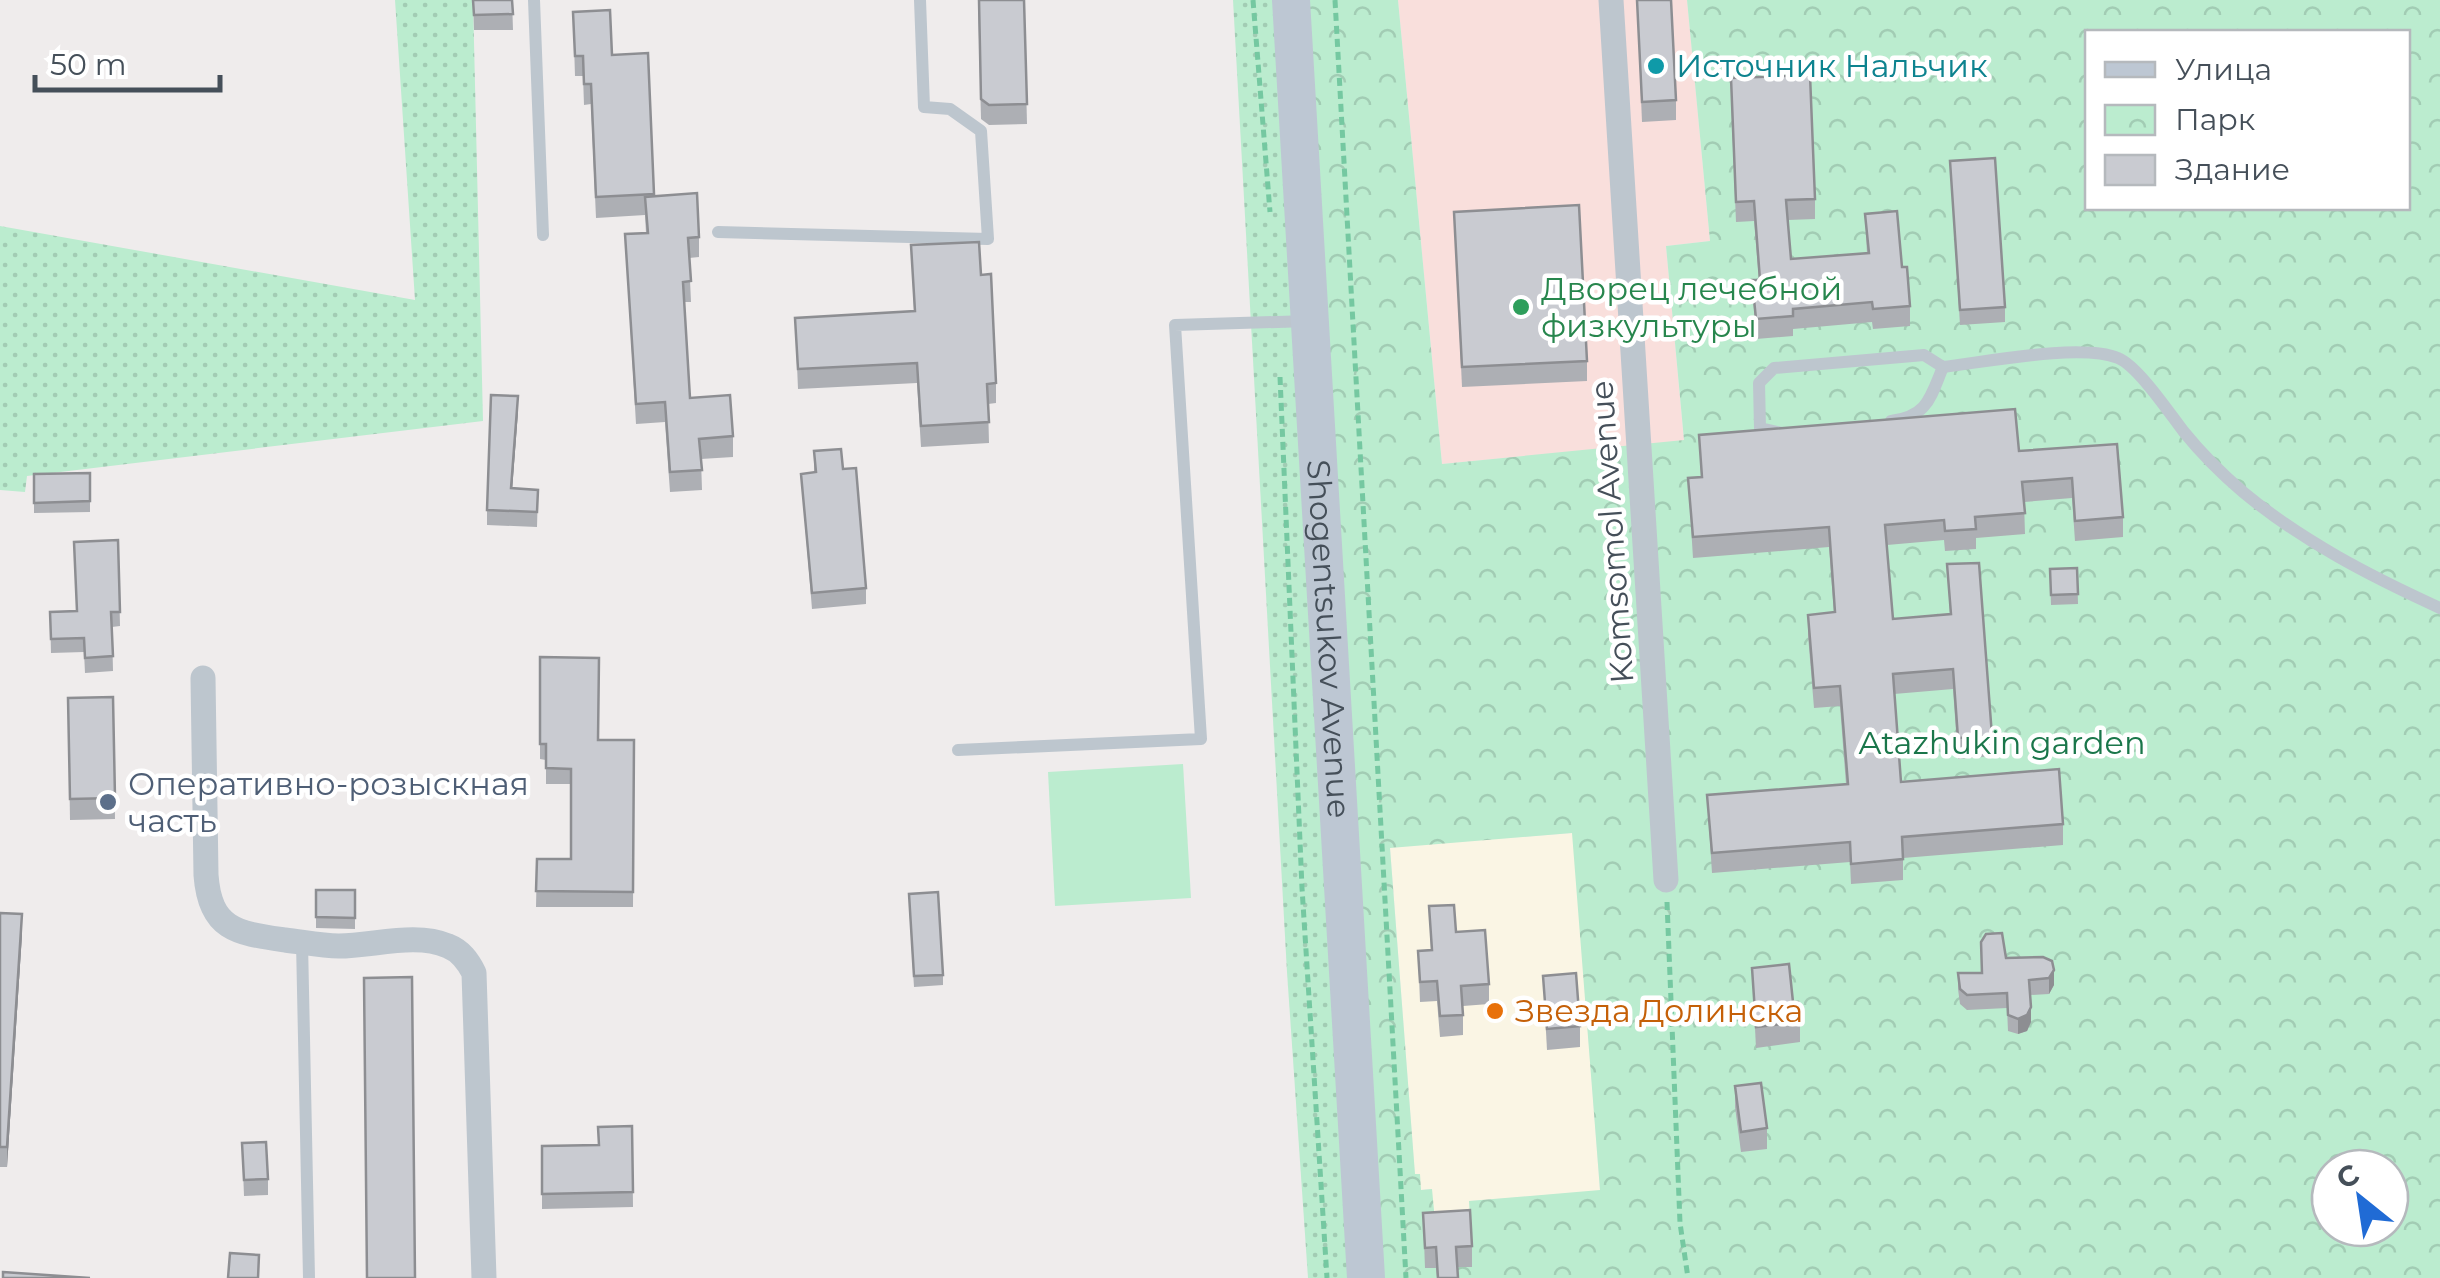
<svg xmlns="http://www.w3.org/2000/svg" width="2440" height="1278" viewBox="0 0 2440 1278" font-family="Montserrat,sans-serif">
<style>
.commercial{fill:#faf5e4}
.medical{fill:#f9dfdc}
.grass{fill:#bbeccf}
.park{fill:url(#park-crowns);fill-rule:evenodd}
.garden{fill:url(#garden-dots)}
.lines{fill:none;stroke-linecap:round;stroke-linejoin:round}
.path{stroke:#75c8a1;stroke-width:5;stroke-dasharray:8 5;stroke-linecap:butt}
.lane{stroke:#bdc6ce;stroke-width:12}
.street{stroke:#bdc6ce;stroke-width:25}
.secondary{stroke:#bdc7d3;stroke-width:38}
.wall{fill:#adafb4}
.shaded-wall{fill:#8d8e92}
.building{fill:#c9cbd1;stroke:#8d8e92;stroke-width:2.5}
.culture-dot{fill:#0f9aa8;stroke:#fff;stroke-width:4}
.leisure-dot{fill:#2e9e5b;stroke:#fff;stroke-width:4}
.service-dot{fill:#5c6f8a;stroke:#fff;stroke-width:4}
.food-dot{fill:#e8710a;stroke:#fff;stroke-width:4}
.labels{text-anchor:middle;stroke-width:9;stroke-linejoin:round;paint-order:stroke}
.culture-label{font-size:32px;fill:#0d838f;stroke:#fff;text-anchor:start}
.leisure-label{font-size:32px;fill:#27864d;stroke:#fff;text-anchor:start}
.street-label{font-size:32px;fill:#454f59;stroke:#fff}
.park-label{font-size:32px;fill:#1a764a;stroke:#fff}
.service-label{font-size:32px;fill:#4e5e75;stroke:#fff;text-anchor:start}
.food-label{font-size:32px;fill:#c56008;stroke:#fff;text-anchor:start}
</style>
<defs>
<pattern id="park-crowns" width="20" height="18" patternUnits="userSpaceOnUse" patternTransform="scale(2.5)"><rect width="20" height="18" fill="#bbeccf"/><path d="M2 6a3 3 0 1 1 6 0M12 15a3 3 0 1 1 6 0" fill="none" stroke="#a2ccb4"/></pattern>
<pattern id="garden-dots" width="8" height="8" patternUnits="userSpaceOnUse" patternTransform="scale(2.5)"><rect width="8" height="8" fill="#bbeccf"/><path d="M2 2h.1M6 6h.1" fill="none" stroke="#a2ccb4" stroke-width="1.8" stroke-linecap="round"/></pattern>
</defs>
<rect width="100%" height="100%" fill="#efecec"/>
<!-- commercial -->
<polygon class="commercial" points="1573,833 1600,1191 1470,1201 1471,1219 1435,1222 1431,1189 1421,1190 1415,1175 1390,847"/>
<!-- medical -->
<polygon class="medical" points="1398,0 1687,0 1710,241 1666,246 1684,441 1442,464"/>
<!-- grass -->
<polygon class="grass" points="1183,764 1191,898 1055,906 1048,772"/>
<!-- park -->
<path class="park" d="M1291,0h107l44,464 242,-24 -18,-194 44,-5 -23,-241h753v1278h-1074zM2088,32h320v176h-320zM1572,833l28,357 -131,11 1,18 -35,2 -3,-32 -11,1 -1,-16h-5l-25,-326zM2330,1168h60v60h-60z"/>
<!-- garden -->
<g class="garden">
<polygon points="395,0 473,0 483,421 27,476 25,492 0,490 0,226 415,300"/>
<polygon points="1233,0 1291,0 1366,1278 1308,1278 1287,972"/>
</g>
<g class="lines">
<!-- path -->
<g class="path">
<polyline points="1253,0 1270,212"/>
<polyline points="1335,0 1406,1278"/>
<polyline points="1280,377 1302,888 1327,1278"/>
<polyline points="1667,902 1680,1223 1688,1278"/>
</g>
<!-- lane -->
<g class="lane">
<polyline points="534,0 543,235"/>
<polyline points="718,232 988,239 981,131 950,109 924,107 920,0"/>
<path d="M1891,421c37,-5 39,-23 52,-54"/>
<path d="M1782,433l-22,-5 -1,-45 15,-15 150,-13 19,12c43,-5 137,-24 175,-9 20,8 52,56 66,74 17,21 38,42 59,60 59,49 127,84 197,116"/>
<polyline points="958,750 1201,739 1175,325 1308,321"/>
<polyline points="302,942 309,1278"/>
</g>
<!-- street -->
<g class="street">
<polyline points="1611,0 1666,880"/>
<path d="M203,678l3,197c4,55 31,58 79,65 18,2 36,6 54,6 34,0 77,-14 109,0 13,5 20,15 26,27l10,305"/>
</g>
<!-- secondary -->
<path class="secondary" id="s1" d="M1291,0l75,1278"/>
</g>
<!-- wall -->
<g class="wall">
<polygon points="473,0 512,0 513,30 474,30"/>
<polygon points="978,0 1024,0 1027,124 989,125 981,119"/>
<polygon points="1637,0 1676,100 1676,120 1642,122"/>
<polygon points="573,12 612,55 648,53 654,196 699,237 699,257 689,258 691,302 684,302 690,398 733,436 733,457 701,459 702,490 670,492 665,422 636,424 625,234 646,233 645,215 596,218 591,104 584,105 583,76 575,76"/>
<polygon points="1731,98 1815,199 1815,219 1788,220 1791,259 1867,254 1865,214 1902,267 1910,306 1910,326 1873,329 1872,322 1793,329 1793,336 1756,339 1752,280 1759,280 1754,221 1736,222"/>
<polygon points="1950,161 2005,307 2005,322 1960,325"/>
<polygon points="1454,212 1587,361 1587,381 1462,387"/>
<polygon points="911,245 981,275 996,383 996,403 988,404 989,443 921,447 917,383 798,389 795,318 914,311"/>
<polygon points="518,411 512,489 538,490 537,527 487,525 487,510"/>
<polygon points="1699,435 2019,451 2117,444 2123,517 2123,537 2075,541 2072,498 2024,502 2025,534 1976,538 1976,549 1945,551 1944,540 1887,545 1893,619 1950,614 1947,564 1992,736 1992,756 1958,759 1953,689 1894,694 1901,782 2063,824 2063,845 1903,858 1903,880 1851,884 1850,862 1712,873 1707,795 1846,784 1840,706 1814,708 1808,635 1808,615 1834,613 1829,547 1693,558 1688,478 1701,477"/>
<polygon points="814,451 843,469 866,588 866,604 812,609 801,474 814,472"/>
<polygon points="90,473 90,512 34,513 34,474"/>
<polygon points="118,540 120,626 112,627 113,671 85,673 84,652 51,653 50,612 76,611"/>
<polygon points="2077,568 2078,604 2051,605 2050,569"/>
<polygon points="540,657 598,740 634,740 633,907 536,907 537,859 571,859 571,784 546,784 546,760 540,759"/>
<polygon points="113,697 115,819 70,820 68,698"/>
<polygon points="316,890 355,890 355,929 316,928"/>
<polygon points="909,904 943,975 943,985 914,987"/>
<polygon points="1429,906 1456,932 1489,984 1489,1004 1463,1006 1463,1035 1440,1037 1437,1001 1420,1002 1418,951 1431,950"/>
<polygon points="0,913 22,934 7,1167 0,1167"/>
<polygon points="2043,957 2054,985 2049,994 2030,995 2031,1022 2027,1031 2018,1034 2008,1031 2007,1008 1967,1010 1960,1004 1958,989 1958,973 1981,973 2006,958"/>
<polygon points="1752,968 1793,1002 1800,1022 1800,1042 1756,1048"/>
<polygon points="1543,976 1580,1026 1580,1047 1547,1050"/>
<polygon points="1735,1086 1767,1128 1767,1149 1741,1152 1735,1107"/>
<polygon points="632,1126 633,1207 542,1209 542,1146 598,1145"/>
<polygon points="242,1143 268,1179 268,1195 244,1196"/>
<polygon points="1423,1213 1472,1246 1472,1267 1457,1267 1458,1278 1437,1278 1436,1268 1425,1268"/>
</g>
<!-- shaded-wall -->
<g class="shaded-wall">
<polygon points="518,396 518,411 511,504 511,488"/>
<polygon points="22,914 22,934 7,1167 7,1147"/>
<polygon points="2054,970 2054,985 2049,994 2049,978"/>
<polygon points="2031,1007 2031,1022 2027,1031 2018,1034 2018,1019"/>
</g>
<!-- building -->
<g class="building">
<polygon points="473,0 512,0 513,14 474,15"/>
<polygon points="979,0 1024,0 1027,104 989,105 981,99"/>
<polygon points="1637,0 1671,0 1676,100 1642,102"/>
<polygon points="610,10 612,55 648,53 654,194 596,197 591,84 584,84 583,56 575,56 573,12"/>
<polygon points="1810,75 1815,199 1786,200 1791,259 1869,253 1865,214 1897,211 1902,267 1907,267 1910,306 1873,309 1872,302 1793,309 1793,316 1756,319 1752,280 1760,280 1754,201 1736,202 1731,78"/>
<polygon points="1995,158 2005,307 1960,310 1950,161"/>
<polygon points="697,193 699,237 688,238 691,281 683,282 690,398 730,395 733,436 699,439 702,470 670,472 665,402 636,404 625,234 648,233 645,197"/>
<polygon points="1579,205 1587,361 1462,367 1454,212"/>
<polygon points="979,242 981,275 991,274 996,383 987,384 989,422 921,426 917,363 798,369 795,318 915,311 911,245"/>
<polygon points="491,395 518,396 511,488 538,490 537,512 487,510"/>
<polygon points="2015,409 2019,451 2117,444 2123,517 2075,521 2072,478 2022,482 2025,513 1975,517 1976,529 1945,531 1944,520 1885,525 1893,619 1951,614 1947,564 1979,563 1992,736 1958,738 1953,669 1893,674 1901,782 2059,769 2063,824 1902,837 1903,859 1851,864 1850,842 1712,853 1707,795 1848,784 1840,686 1814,688 1808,615 1835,612 1829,527 1693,537 1688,478 1702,477 1699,435"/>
<polygon points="841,449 843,469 856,468 866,588 812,593 801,474 816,472 814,451"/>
<polygon points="90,473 90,501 34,503 34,474"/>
<polygon points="118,540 120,612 111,612 113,656 85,658 84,638 51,639 50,612 77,611 74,542"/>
<polygon points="2077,568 2078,594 2051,595 2050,569"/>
<polygon points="540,657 599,658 598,740 634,740 633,892 536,891 537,859 571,859 571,769 546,768 546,744 540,744"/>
<polygon points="113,697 115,798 70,799 68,698"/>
<polygon points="316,890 355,890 355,918 316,917"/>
<polygon points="938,892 943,975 914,976 909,894"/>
<polygon points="1454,905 1456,932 1485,930 1489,984 1461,986 1463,1015 1440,1016 1437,981 1420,982 1418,951 1432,950 1429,906"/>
<polygon points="0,913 22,914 7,1147 0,1147"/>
<polygon points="2002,933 2006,958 2043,957 2052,961 2054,970 2049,978 2029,980 2031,1007 2027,1015 2018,1019 2008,1015 2007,993 1967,995 1960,989 1958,973 1982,973 1981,942 1986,934"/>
<polygon points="1789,964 1793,1002 1798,1002 1800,1022 1756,1027 1752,968"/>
<polygon points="1576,973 1580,1026 1547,1029 1543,976"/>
<polygon points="412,977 415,1278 367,1278 364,978"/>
<polygon points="1761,1083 1767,1128 1741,1132 1735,1086"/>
<polygon points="632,1126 633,1192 542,1194 542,1146 599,1145 598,1127"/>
<polygon points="266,1142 268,1179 244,1180 242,1143"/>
<polygon points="1470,1210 1472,1246 1456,1247 1458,1278 1438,1278 1436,1247 1425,1248 1423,1213"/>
<polygon points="230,1253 259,1255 258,1278 228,1278"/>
<polygon points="3,1272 90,1278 3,1278"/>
</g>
<!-- markers -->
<circle class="culture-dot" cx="1656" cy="66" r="10"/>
<circle class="leisure-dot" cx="1521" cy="307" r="10"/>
<circle class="service-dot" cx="108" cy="802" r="10"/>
<circle class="food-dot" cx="1495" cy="1011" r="10"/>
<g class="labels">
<!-- culture labels -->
<g class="culture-label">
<text x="1676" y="77">Источник Нальчик</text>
</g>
<!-- leisure labels -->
<g class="leisure-label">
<text x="1541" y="300">Дворец лечебной<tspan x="1541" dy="37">физкультуры</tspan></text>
</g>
<!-- street labels -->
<g class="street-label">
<text transform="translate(1612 532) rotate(-94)" y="11">Komsomol Avenue</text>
<text dy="11" stroke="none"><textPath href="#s1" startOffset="640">Shogentsukov Avenue</textPath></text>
</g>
<!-- park labels -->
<g class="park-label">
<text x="2002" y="754">Atazhukin garden</text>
</g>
<!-- service labels -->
<g class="service-label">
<text x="128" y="795">Оперативно-розыскная<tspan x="128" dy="37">часть</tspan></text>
</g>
<!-- food labels -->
<g class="food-label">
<text x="1515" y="1022">Звезда Долинска</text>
</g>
</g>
<!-- legend -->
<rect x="2085" y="30" width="325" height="180" fill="#ffffff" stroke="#b5b9bd" stroke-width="2.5"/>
<rect x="2105" y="62" width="50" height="15" fill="#bdc7d3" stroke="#b5b9bd" stroke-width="2.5"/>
<text x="2175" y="80" font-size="30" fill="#454f59">Улица</text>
<rect x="2105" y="105" width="50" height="30" fill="url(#park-crowns)" stroke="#b5b9bd" stroke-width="2.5"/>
<text x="2175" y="130" font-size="30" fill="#454f59">Парк</text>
<rect x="2105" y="155" width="50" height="30" fill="#c9cbd1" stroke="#b5b9bd" stroke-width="2.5"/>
<text x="2175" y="180" font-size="30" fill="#454f59">Здание</text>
<!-- north arrow -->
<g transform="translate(2360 1198) rotate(330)"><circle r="48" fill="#ffffff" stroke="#b5b9bd" stroke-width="2.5"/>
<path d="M0-8L18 38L0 25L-18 38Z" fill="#206bd5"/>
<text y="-15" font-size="28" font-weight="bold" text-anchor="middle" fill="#454f59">С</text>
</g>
<!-- scale -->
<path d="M35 75v15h185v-15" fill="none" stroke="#454f59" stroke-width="5"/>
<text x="50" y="75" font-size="30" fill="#454f59" stroke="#ffffff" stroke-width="8" paint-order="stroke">50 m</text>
</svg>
